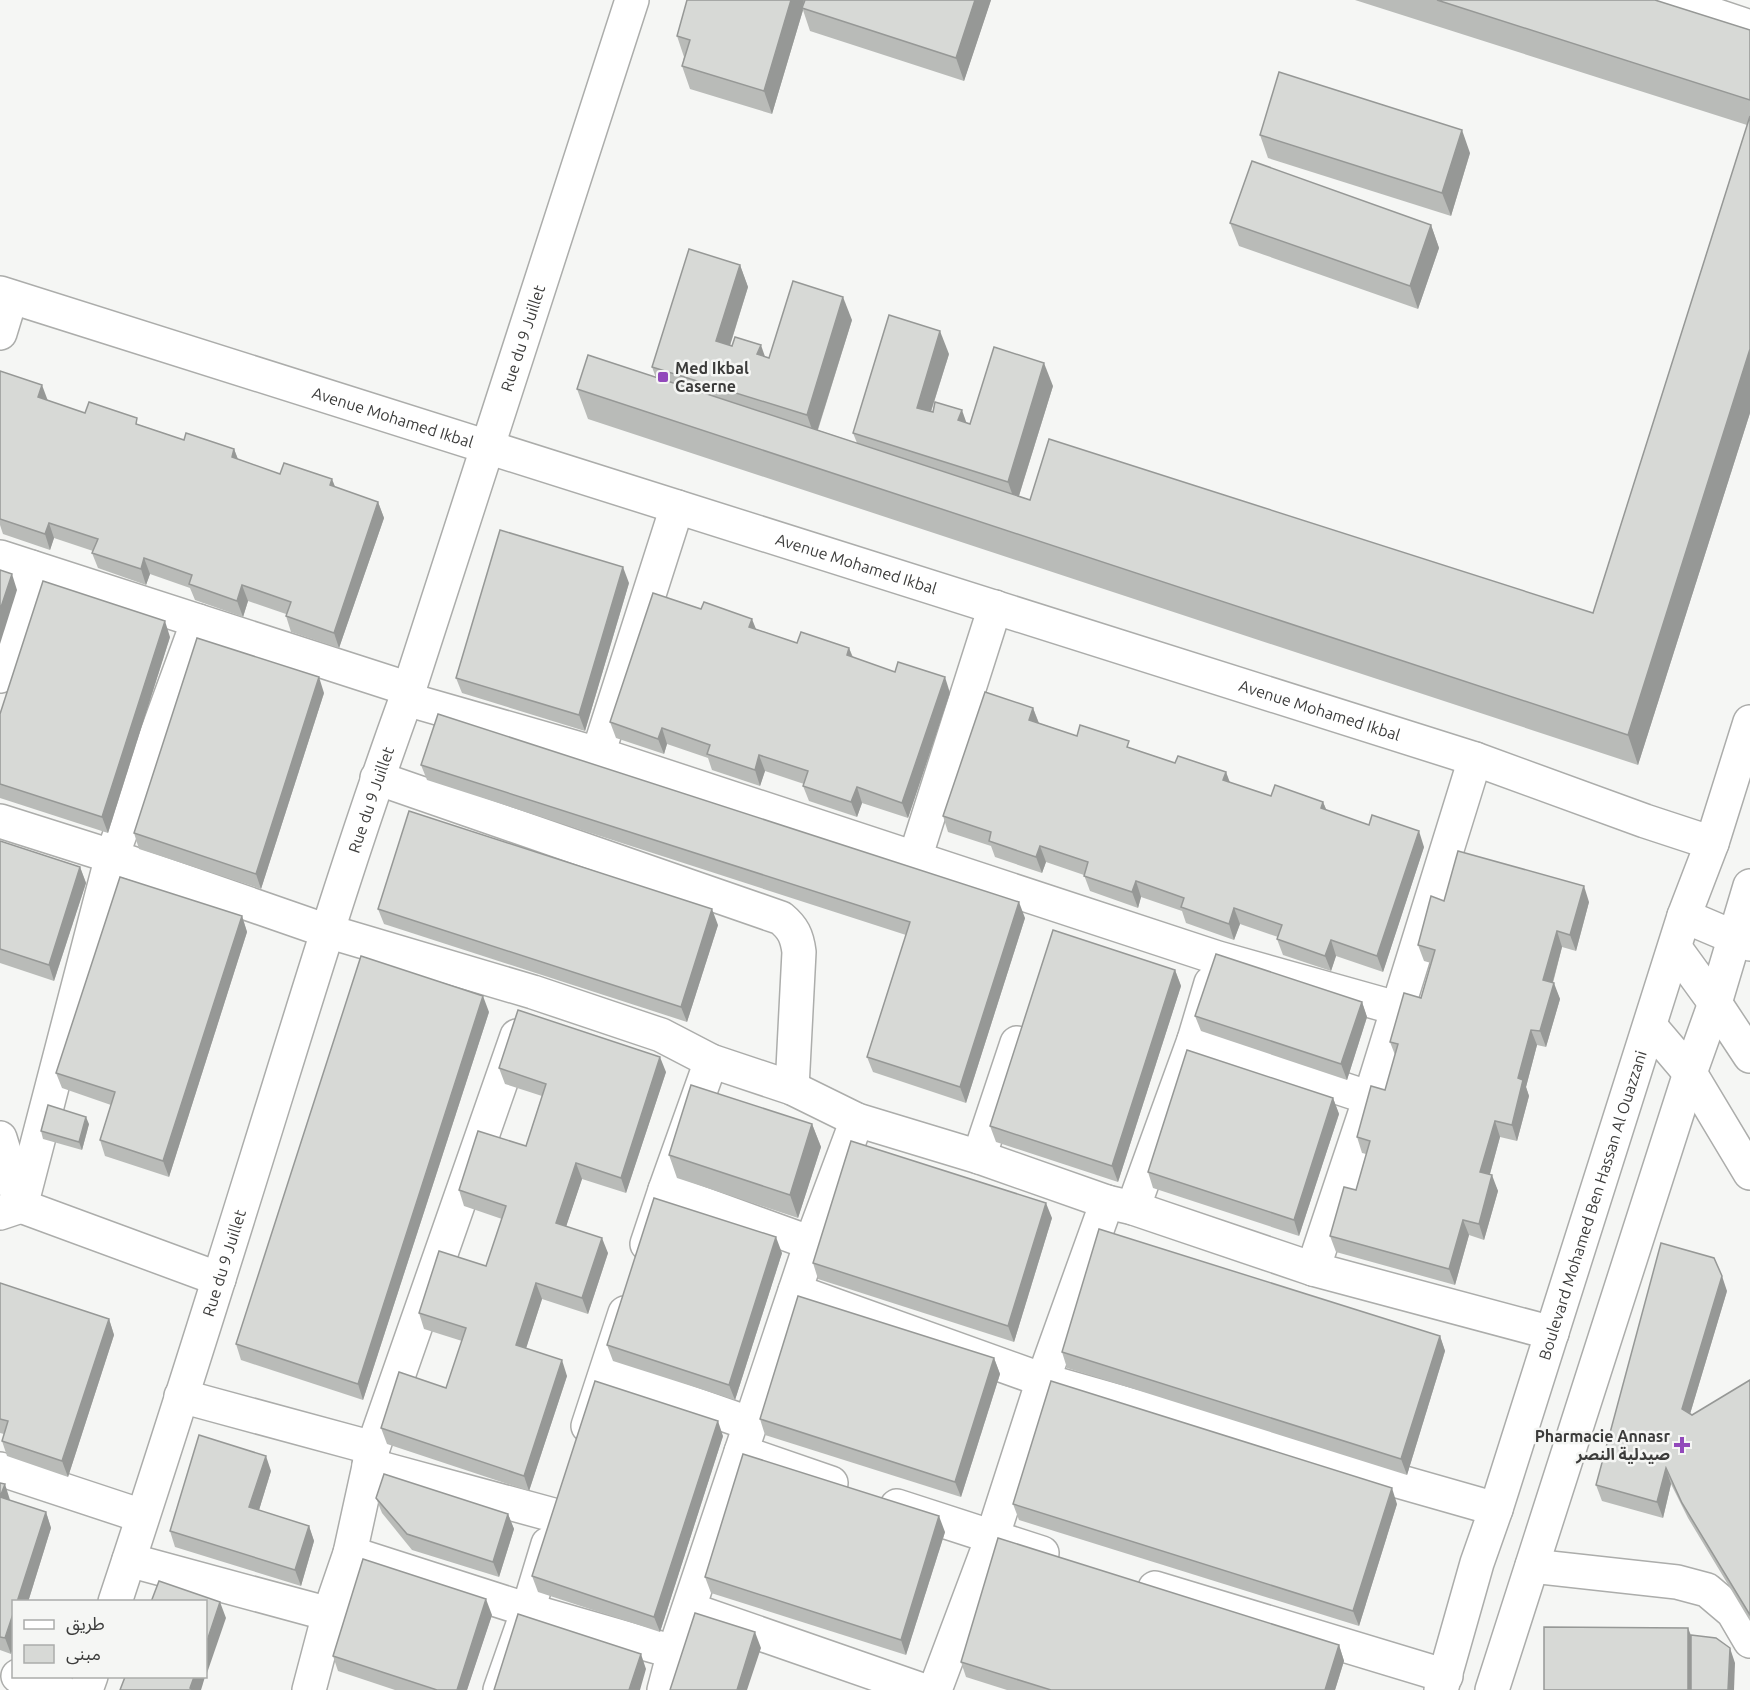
<svg xmlns="http://www.w3.org/2000/svg" width="1750" height="1690" viewBox="0 0 1750 1690" font-family="Ubuntu,'Noto Sans Arabic',sans-serif">
<style>
.lines{fill:none;stroke-linecap:round;stroke-linejoin:round}
.minor-casing{stroke:#acadab;stroke-width:36}
.tertiary-casing{stroke:#acadab;stroke-width:36}
.minor{stroke:#fff;stroke-width:33}
.tertiary{stroke:#fff;stroke-width:33}
.wall{fill:#b9bbb8}
.shaded-wall{fill:#969896}
.building{fill:#d7d9d6;stroke:#969896;stroke-width:1.5}
.poi-dot{fill:#9249bb;stroke:#f5f6f4;stroke-width:2}
.labels{text-anchor:middle;stroke-width:5;stroke-linejoin:round;paint-order:stroke}
.street-label{font-size:16px;fill:#3c3c3b;stroke:#f5f6f4}
.poi-label{font-size:16px;font-weight:bold;fill:#3c3c3b;stroke:#f5f6f4;text-anchor:start}
</style>
<rect width="100%" height="100%" fill="#f5f6f4"/>
<g class="lines">
<defs>
<g id="minor">
<polyline points="1670,0 1750,27"/>
<path id="s1" d="M0,293l1475,466 170,62 67,22"/>
<polyline points="0,333 11,297"/>
<polyline points="0,557 409,689"/>
<polyline points="0,676 31,567"/>
<polyline points="406,699 598,754 677,507"/>
<polyline points="598,754 1218,958 1396,1008"/>
<path d="M377,778l404,140c12,10 16,18 18,34l-7,136"/>
<polyline points="0,821 117,858 327,931 533,992 661,1035 711,1061 792,1088 857,1120 979,1157 1107,1202 1133,1208 1313,1269 1552,1333"/>
<polyline points="915,858 995,607"/>
<polyline points="1684,916 1750,944"/>
<polyline points="1675,948 1715,1003 1750,1056"/>
<polyline points="1650,1026 1690,1073 1750,1173"/>
<polyline points="1194,1040 1370,1098"/>
<polyline points="0,1138 21,1206 219,1279"/>
<polyline points="979,1157 1017,1043"/>
<polyline points="665,1190 811,1243"/>
<polyline points="1133,1208 1194,1040 1211,983"/>
<polyline points="0,1213 21,1206 112,856 198,621"/>
<polyline points="647,1244 665,1190 711,1061"/>
<polyline points="1313,1269 1370,1098 1475,759"/>
<polyline points="795,1291 1043,1380 1496,1509"/>
<polyline points="606,1373 751,1424"/>
<polyline points="181,1396 373,1448"/>
<polyline points="588,1426 625,1313"/>
<polyline points="741,1452 831,1483"/>
<polyline points="369,1465 557,1516"/>
<polyline points="0,1469 142,1516"/>
<polyline points="897,1506 1042,1553"/>
<polyline points="350,1553 528,1610 674,1652"/>
<polyline points="129,1560 329,1614"/>
<polyline points="1532,1566 1677,1582 1707,1590 1733,1612 1750,1641"/>
<polyline points="1155,1588 1446,1676"/>
<path id="s2" d="M115,1602c49,-148 96,-297 142,-445 48,-154 94,-307 149,-458l226,-699"/>
<polyline points="689,1609 922,1690"/>
<polyline points="18,1676 60,1690"/>
<polyline points="86,1690 91,1676"/>
<polyline points="309,1690 329,1614 350,1553 373,1448 517,1036"/>
<polyline points="500,1690 528,1610 548,1544"/>
<polyline points="664,1690 674,1652 811,1243 857,1120"/>
<polyline points="935,1690 992,1538 1043,1380 1107,1202"/>
</g>
<g id="tertiary">
<path id="s3" d="M1441,1690l36,-127 19,-54 188,-593 28,-73 38,-121"/>
<polyline points="1492,1690 1690,1073 1715,1003 1750,886"/>
</g>
</defs>
<!-- minor casing -->
<use href="#minor" class="minor-casing"/>
<!-- tertiary casing -->
<use href="#tertiary" class="tertiary-casing"/>
<!-- minor -->
<use href="#minor" class="minor"/>
<!-- tertiary -->
<use href="#tertiary" class="tertiary"/>
</g>
<!-- wall -->
<g class="wall">
<polygon points="805,0 991,0 964,81 810,31 803,10 772,114 690,89 682,66 684,57 677,36"/>
<polygon points="1355,0 1655,0 1750,30 1750,413 1638,765 588,419 577,389 656,378 652,367 740,265 748,287 730,346 769,358 852,320 818,430 857,443 853,433 949,354 931,412 966,423 970,424 1053,386 1019,496 1030,500 1593,613 1747,125"/>
<polygon points="1260,135 1470,153 1451,216 1268,158"/>
<polygon points="1230,223 1431,225 1439,248 1418,309 1239,246"/>
<polygon points="0,371 47,400 85,413 140,425 184,440 234,449 238,459 280,474 335,487 378,502 384,518 339,648 291,632 286,616 286,614 248,601 243,617 195,600 190,588 150,574 146,585 98,568 92,553 93,551 54,538 50,550 3,534 0,525"/>
<polygon points="629,583 585,731 462,693 456,678"/>
<polygon points="756,629 797,643 849,648 853,657 950,693 908,818 862,803 857,817 809,801 803,786 804,784 765,771 760,786 712,770 708,758 667,744 664,754 616,738 610,722"/>
<polygon points="170,637 108,833 0,798 0,714"/>
<polygon points="324,693 261,889 139,849 134,833"/>
<polygon points="1033,708 1039,723 1077,736 1131,748 1175,763 1226,772 1229,782 1271,796 1323,802 1327,811 1424,847 1383,972 1336,956 1331,971 1283,955 1277,939 1278,937 1240,924 1234,940 1186,923 1182,911 1141,897 1138,908 1090,891 1084,875 1046,862 1042,873 995,857 991,846 948,832 943,816"/>
<polygon points="421,765 1025,918 966,1103 873,1072 867,1057 906,935 427,780"/>
<polygon points="0,841 80,867 86,883 54,981 0,963"/>
<polygon points="1444,901 1589,902 1576,951 1562,947 1553,983 1560,999 1546,1047 1537,1045 1526,1087 1529,1096 1517,1141 1500,1137 1490,1174 1498,1191 1484,1240 1469,1235 1455,1285 1336,1252 1330,1236 1356,1190 1366,1154 1362,1153 1357,1137 1385,1090 1395,1055 1390,1042 1421,998 1431,963 1424,961 1418,945"/>
<polygon points="378,909 718,925 687,1022 384,924"/>
<polygon points="242,916 247,932 169,1177 105,1156 100,1140 111,1105 62,1088 56,1073"/>
<polygon points="1175,970 1181,986 1118,1182 996,1142 990,1126"/>
<polygon points="1362,1002 1367,1017 1347,1080 1201,1031 1195,1016"/>
<polygon points="489,1012 363,1400 241,1360 236,1344"/>
<polygon points="499,1068 666,1072 626,1193 582,1179 566,1226 608,1253 588,1314 542,1299 526,1348 567,1376 529,1491 387,1444 381,1428 446,1388 462,1341 424,1329 419,1313 486,1266 502,1219 464,1206 459,1190 526,1146 542,1096 505,1084"/>
<polygon points="1333,1098 1339,1114 1299,1236 1153,1188 1148,1172"/>
<polygon points="89,1124 82,1150 43,1139 41,1131"/>
<polygon points="812,1124 821,1147 798,1218 677,1178 669,1155"/>
<polygon points="1052,1218 1014,1342 818,1279 813,1263"/>
<polygon points="782,1253 735,1400 613,1361 607,1345"/>
<polygon points="0,1283 109,1319 114,1335 68,1477 7,1456 2,1441 4,1434 0,1433"/>
<polygon points="1727,1291 1690,1414 1692,1415 1750,1380 1750,1621 1688,1518 1671,1484 1663,1518 1602,1501 1596,1485"/>
<polygon points="1440,1336 1445,1351 1407,1475 1067,1368 1062,1352"/>
<polygon points="994,1358 1000,1374 961,1497 765,1435 760,1419"/>
<polygon points="723,1436 660,1632 538,1592 532,1576"/>
<polygon points="271,1471 259,1510 309,1526 314,1541 301,1586 175,1547 170,1531"/>
<polygon points="0,1483 10,1501 46,1512 51,1528 28,1602 14,1602 11,1654 0,1650"/>
<polygon points="376,1498 508,1514 514,1529 499,1577 412,1550 382,1513"/>
<polygon points="1013,1504 1397,1504 1359,1626 1019,1520"/>
<polygon points="945,1532 906,1655 711,1593 705,1577"/>
<polygon points="492,1615 467,1690 395,1690 338,1671 333,1656"/>
<polygon points="1339,1645 1344,1661 1335,1690 1007,1690 966,1677 961,1662"/>
</g>
<!-- shaded-wall -->
<g class="shaded-wall">
<polygon points="791,0 804,0 802,8 803,10 772,114 764,91"/>
<polygon points="975,0 991,0 964,81 956,58"/>
<polygon points="1462,130 1470,153 1451,216 1442,193"/>
<polygon points="1431,225 1439,248 1418,309 1410,286"/>
<polygon points="740,265 748,287 724,364 716,341"/>
<polygon points="843,297 852,320 815,438 807,415"/>
<polygon points="940,331 949,354 925,430 917,408"/>
<polygon points="761,345 769,368 757,354"/>
<polygon points="1750,349 1750,413 1638,765 1628,735"/>
<polygon points="1044,363 1053,386 1016,505 1008,482"/>
<polygon points="42,385 48,401 38,397"/>
<polygon points="962,410 970,433 958,420"/>
<polygon points="234,449 240,465 232,457"/>
<polygon points="332,479 338,494 330,485"/>
<polygon points="378,502 384,518 339,648 334,633"/>
<polygon points="49,523 54,538 50,550 45,534"/>
<polygon points="144,558 150,574 146,585 141,569"/>
<polygon points="623,567 629,583 585,731 579,715"/>
<polygon points="12,574 17,590 0,644 0,610"/>
<polygon points="242,585 248,601 243,617 237,601"/>
<polygon points="752,619 758,634 749,627"/>
<polygon points="165,621 170,637 108,833 102,817"/>
<polygon points="849,648 855,664 847,655"/>
<polygon points="319,677 324,693 261,889 256,874"/>
<polygon points="945,677 950,693 908,818 902,803"/>
<polygon points="1033,708 1039,724 1029,720"/>
<polygon points="662,728 667,744 664,754 658,739"/>
<polygon points="759,755 765,771 760,786 755,770"/>
<polygon points="1226,772 1232,788 1223,780"/>
<polygon points="857,787 862,803 857,817 851,802"/>
<polygon points="1323,802 1329,817 1321,808"/>
<polygon points="1419,831 1424,847 1383,972 1377,956"/>
<polygon points="1040,846 1046,862 1042,873 1036,857"/>
<polygon points="80,867 86,883 54,981 49,965"/>
<polygon points="1136,881 1141,897 1138,908 1132,892"/>
<polygon points="1584,886 1589,902 1576,951 1570,935"/>
<polygon points="1019,902 1025,918 966,1103 960,1087"/>
<polygon points="1234,908 1240,924 1234,940 1229,924"/>
<polygon points="712,909 718,925 687,1022 681,1007"/>
<polygon points="242,916 247,932 169,1177 163,1161"/>
<polygon points="1557,931 1562,947 1549,996 1543,980"/>
<polygon points="1331,940 1336,956 1331,971 1325,956"/>
<polygon points="1175,970 1181,986 1118,1182 1112,1166"/>
<polygon points="1554,983 1560,999 1546,1047 1540,1031"/>
<polygon points="483,996 489,1012 363,1400 358,1384"/>
<polygon points="1362,1002 1367,1017 1347,1080 1341,1064"/>
<polygon points="1531,1030 1537,1045 1526,1087 1529,1096 1517,1141 1512,1125 1518,1078"/>
<polygon points="660,1057 666,1072 626,1193 621,1178"/>
<polygon points="1333,1098 1339,1114 1299,1236 1294,1220"/>
<polygon points="86,1117 89,1124 82,1150 79,1142"/>
<polygon points="1495,1121 1500,1137 1486,1188 1480,1172"/>
<polygon points="812,1124 821,1147 798,1218 790,1195"/>
<polygon points="576,1163 582,1179 562,1239 556,1223"/>
<polygon points="1492,1175 1498,1191 1484,1240 1479,1224"/>
<polygon points="1046,1203 1052,1218 1014,1342 1008,1326"/>
<polygon points="1463,1220 1469,1235 1455,1285 1449,1269"/>
<polygon points="776,1237 782,1253 735,1400 729,1385"/>
<polygon points="602,1238 608,1253 588,1314 582,1298"/>
<polygon points="1722,1276 1727,1291 1687,1424 1682,1409"/>
<polygon points="536,1283 542,1299 522,1361 516,1345"/>
<polygon points="109,1319 114,1335 68,1477 62,1461"/>
<polygon points="1440,1336 1445,1351 1407,1475 1401,1459"/>
<polygon points="994,1358 1000,1374 961,1497 955,1482"/>
<polygon points="562,1360 567,1376 529,1491 524,1476"/>
<polygon points="718,1421 723,1436 660,1632 654,1617"/>
<polygon points="266,1456 271,1471 255,1523 249,1507"/>
<polygon points="1666,1468 1671,1484 1663,1518 1657,1502"/>
<polygon points="5,1484 10,1500 6,1513 0,1497"/>
<polygon points="1392,1488 1397,1504 1359,1626 1353,1611"/>
<polygon points="46,1512 51,1528 28,1602 17,1602"/>
<polygon points="508,1514 514,1529 499,1577 493,1562"/>
<polygon points="939,1516 945,1532 906,1655 901,1640"/>
<polygon points="309,1526 314,1541 301,1586 295,1570"/>
<polygon points="486,1599 492,1615 467,1690 457,1690"/>
<polygon points="220,1602 226,1618 206,1676 206,1644"/>
<polygon points="14,1611 14,1645 11,1654 5,1638"/>
<polygon points="1688,1628 1697,1650 1696,1690 1688,1690"/>
<polygon points="755,1632 761,1648 747,1690 737,1690"/>
<polygon points="1339,1645 1344,1661 1335,1690 1325,1690"/>
<polygon points="1730,1648 1735,1663 1734,1690 1728,1690"/>
<polygon points="641,1654 646,1669 640,1690 629,1690"/>
<polygon points="194,1677 205,1677 201,1690 191,1690 190,1688"/>
</g>
<!-- building -->
<g class="building">
<polygon points="687,0 791,0 764,91 682,66 690,40 677,36"/>
<polygon points="805,0 975,0 956,58 802,8"/>
<polygon points="1437,0 1655,0 1750,30 1750,100"/>
<polygon points="1279,72 1462,130 1442,193 1260,135"/>
<polygon points="1750,116 1750,349 1628,735 577,389 588,355 1030,500 1049,439 1593,613"/>
<polygon points="1252,161 1431,225 1410,286 1230,223"/>
<polygon points="689,249 740,265 716,341 732,346 735,337 761,345 757,354 769,358 793,281 843,297 807,415 652,367"/>
<polygon points="889,315 940,331 917,408 933,412 935,402 962,410 958,420 970,424 994,347 1044,363 1008,482 853,433"/>
<polygon points="0,371 42,385 38,397 85,413 89,402 137,418 136,424 184,440 186,433 234,449 232,457 280,474 284,463 332,479 330,485 378,502 334,633 286,616 291,602 242,585 237,601 189,584 192,575 144,558 141,569 92,553 98,539 49,523 45,534 0,519"/>
<polygon points="500,530 623,567 579,715 456,678"/>
<polygon points="0,570 12,574 0,610"/>
<polygon points="43,581 165,621 102,817 0,784 0,714"/>
<polygon points="653,593 701,609 704,602 752,619 749,627 797,643 801,632 849,648 847,655 895,672 898,662 945,677 902,803 857,787 851,802 803,786 808,771 759,755 755,770 707,754 710,745 662,728 658,739 610,722"/>
<polygon points="197,638 319,677 256,874 134,833"/>
<polygon points="985,692 1033,708 1029,720 1077,736 1080,725 1129,741 1127,747 1175,763 1178,756 1226,772 1223,780 1271,796 1275,785 1323,802 1321,808 1369,825 1372,815 1419,831 1377,956 1331,940 1325,956 1277,939 1282,925 1234,908 1229,924 1181,907 1184,898 1136,881 1132,892 1084,876 1088,862 1040,846 1036,857 989,841 991,832 943,816"/>
<polygon points="438,714 1019,902 960,1087 867,1057 910,922 421,765"/>
<polygon points="409,811 712,909 681,1007 378,909"/>
<polygon points="0,841 80,867 49,965 0,949"/>
<polygon points="1458,851 1584,886 1570,935 1557,931 1543,980 1554,983 1540,1031 1531,1030 1518,1078 1523,1080 1512,1125 1495,1121 1480,1172 1492,1175 1479,1224 1463,1220 1449,1269 1330,1236 1344,1187 1356,1190 1370,1141 1357,1137 1371,1086 1385,1090 1398,1044 1390,1042 1404,993 1421,998 1435,950 1418,945 1431,896 1444,901"/>
<polygon points="120,877 242,916 163,1161 100,1140 115,1092 56,1073"/>
<polygon points="1053,930 1175,970 1112,1166 990,1126"/>
<polygon points="1216,954 1362,1002 1341,1064 1195,1016"/>
<polygon points="361,956 483,996 358,1384 236,1344"/>
<polygon points="518,1010 660,1057 621,1178 576,1163 556,1223 602,1238 582,1298 536,1283 516,1345 562,1360 524,1476 381,1428 399,1372 446,1388 466,1328 419,1313 439,1251 486,1266 506,1206 459,1190 478,1131 526,1146 546,1084 499,1068"/>
<polygon points="1187,1050 1333,1098 1294,1220 1148,1172"/>
<polygon points="691,1085 812,1124 790,1195 669,1155"/>
<polygon points="48,1105 86,1117 79,1142 41,1131"/>
<polygon points="851,1141 1046,1203 1008,1326 813,1263"/>
<polygon points="654,1198 776,1237 729,1385 607,1345"/>
<polygon points="1099,1229 1440,1336 1401,1459 1062,1352"/>
<polygon points="1661,1243 1714,1258 1722,1276 1682,1409 1692,1415 1750,1380 1750,1615 1682,1503 1666,1468 1657,1502 1596,1485"/>
<polygon points="0,1283 109,1319 62,1461 2,1441 8,1421 0,1419"/>
<polygon points="798,1296 994,1358 955,1482 760,1419"/>
<polygon points="595,1381 718,1421 654,1617 532,1576"/>
<polygon points="1051,1381 1392,1488 1353,1611 1013,1504"/>
<polygon points="199,1435 266,1456 249,1507 309,1526 295,1570 170,1531"/>
<polygon points="743,1454 939,1516 901,1640 705,1577"/>
<polygon points="384,1474 508,1514 493,1562 407,1534 376,1498"/>
<polygon points="0,1483 5,1484 0,1497 46,1512 17,1602 14,1602 14,1611 5,1638 0,1637"/>
<polygon points="998,1538 1339,1645 1325,1690 1051,1690 961,1662"/>
<polygon points="363,1559 486,1599 457,1690 437,1690 333,1656"/>
<polygon points="159,1581 220,1602 206,1644 206,1602 151,1602"/>
<polygon points="695,1613 755,1632 737,1690 670,1690"/>
<polygon points="518,1614 641,1654 629,1690 494,1690"/>
<polygon points="1544,1627 1688,1628 1688,1690 1544,1690"/>
<polygon points="1691,1635 1716,1638 1730,1648 1728,1690 1691,1690"/>
<polygon points="125,1677 194,1677 190,1688 195,1690 120,1690"/>
</g>
<!-- markers -->
<g class="poi-dot">
<rect x="657" y="371" width="12" height="12" rx="3"/>
<path d="M1679 1436h6v6h6v6h-6v6h-6v-6h-6v-6h6z"/>
</g>
<g class="labels">
<!-- street labels -->
<g class="street-label">
<text dy="6" stroke="none"><textPath href="#s2" startOffset="1328">Rue du 9 Juillet</textPath></text>
<text dy="6" stroke="none"><textPath href="#s1" startOffset="412">Avenue Mohamed Ikbal</textPath></text>
<text dy="6" stroke="none"><textPath href="#s1" startOffset="898">Avenue Mohamed Ikbal</textPath></text>
<text dy="6" stroke="none"><textPath href="#s1" startOffset="1384">Avenue Mohamed Ikbal</textPath></text>
<text dy="6" stroke="none"><textPath href="#s2" startOffset="842">Rue du 9 Juillet</textPath></text>
<text dy="6" stroke="none"><textPath href="#s3" startOffset="508">Boulevard Mohamed Ben Hassan Al Ouazzani</textPath></text>
<text dy="6" stroke="none"><textPath href="#s2" startOffset="356">Rue du 9 Juillet</textPath></text>
</g>
<!-- poi labels -->
<g class="poi-label">
<text x="675" y="374">Med Ikbal<tspan x="675" dy="18">Caserne</tspan></text>
<text x="1670" y="1442" text-anchor="end">Pharmacie Annasr<tspan x="1670" dy="18">صيدلية النصر</tspan></text>
</g>
</g>
<!-- legend -->
<rect x="12" y="1600" width="195" height="78" fill="#f5f6f4" stroke="#abacaa" stroke-width="1.5"/>
<rect x="24" y="1620" width="30" height="9" fill="#ffffff" stroke="#abacaa" stroke-width="1.5"/>
<text x="66" y="1630" font-size="18" fill="#3c3c3b">طريق</text>
<rect x="24" y="1645" width="30" height="18" fill="#d7d9d6" stroke="#abacaa" stroke-width="1.5"/>
<text x="66" y="1660" font-size="18" fill="#3c3c3b">مبنى</text>
</svg>
